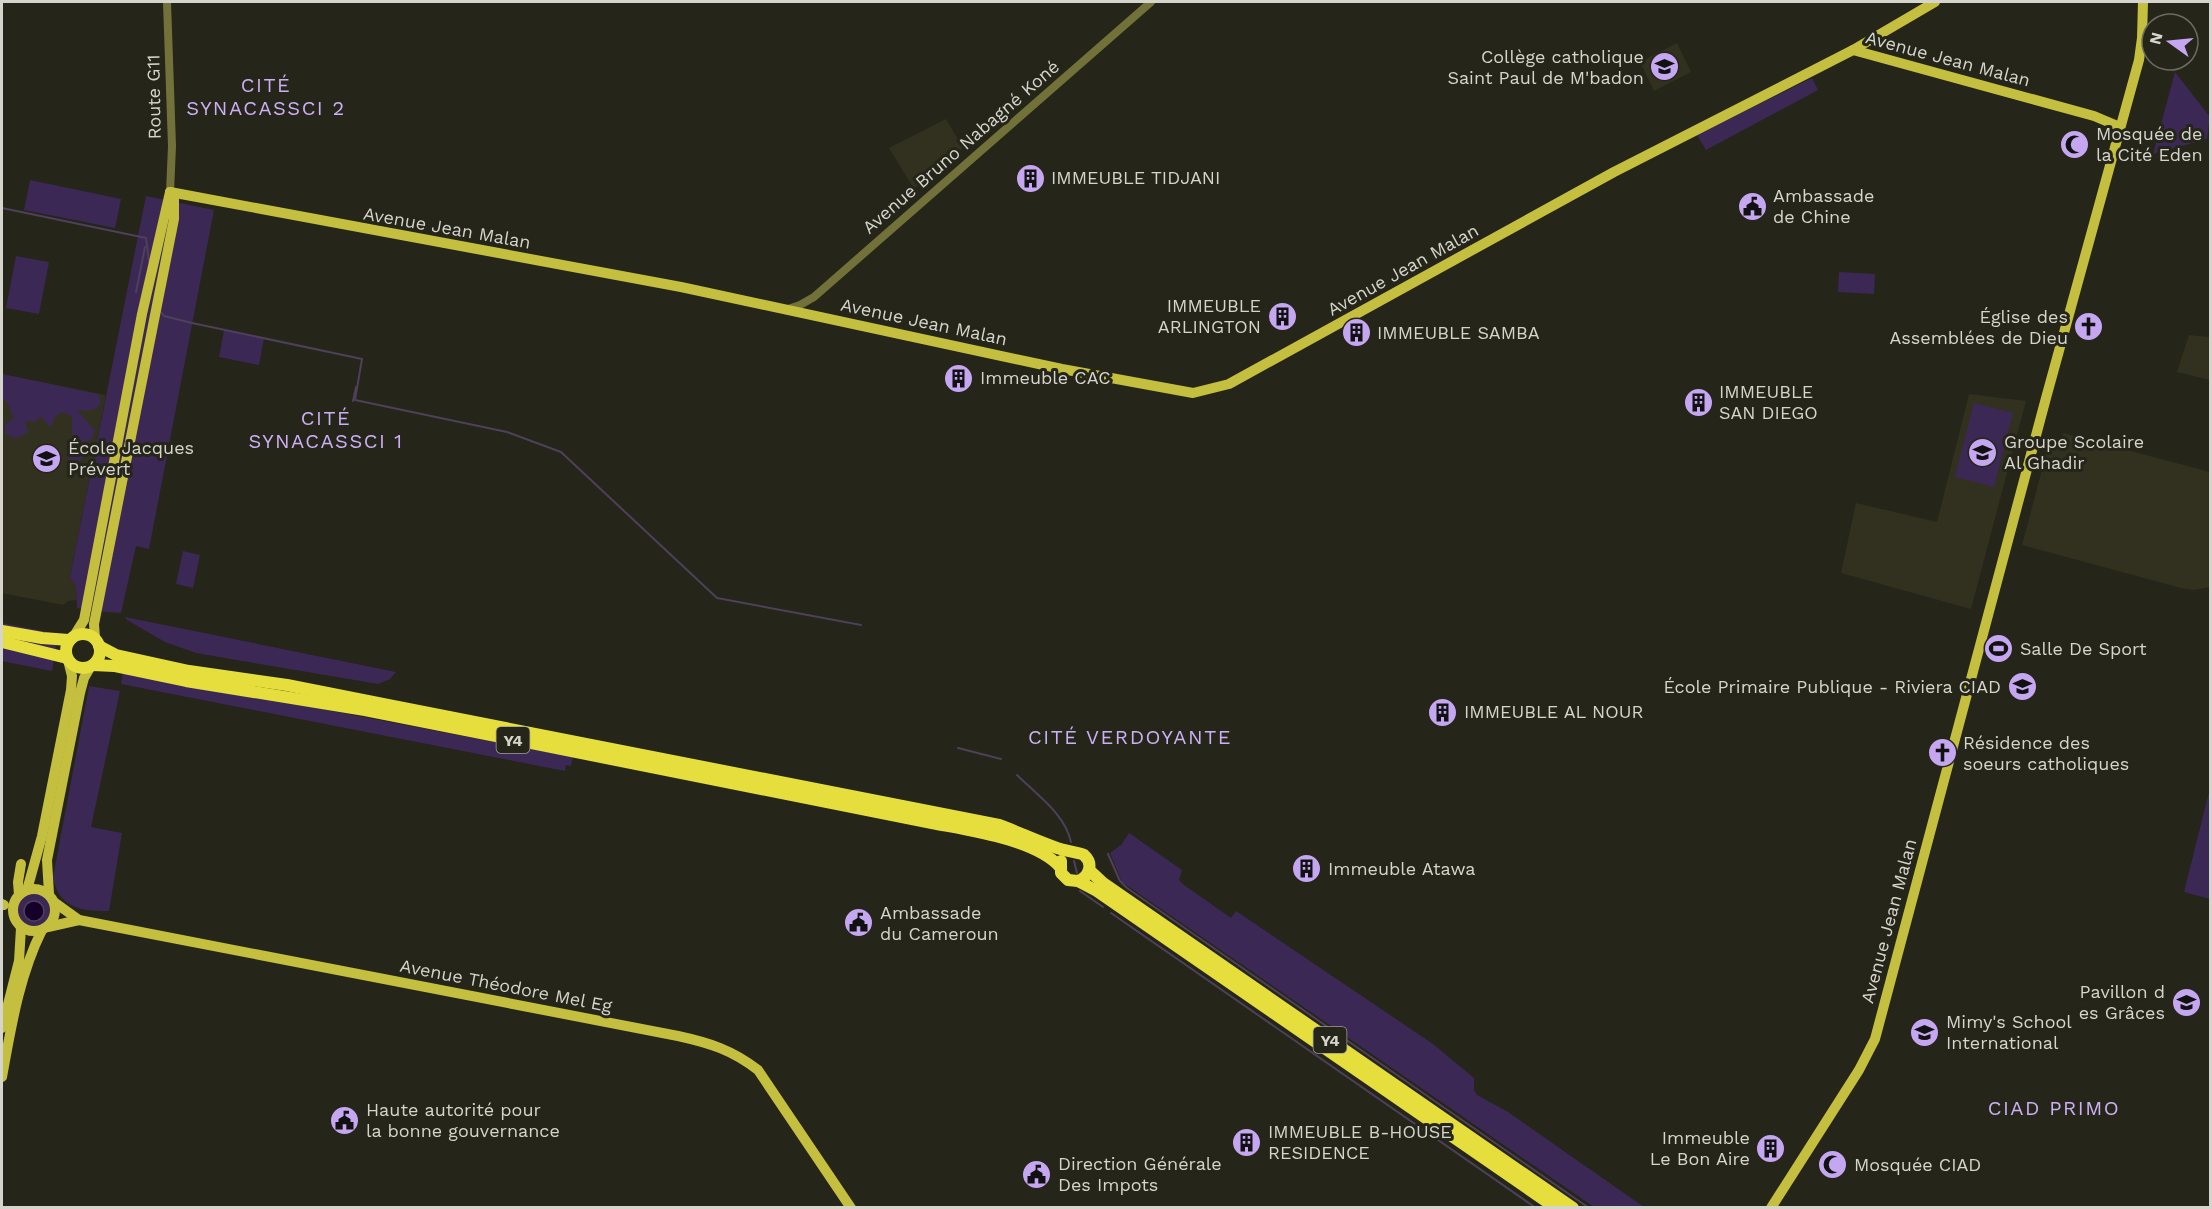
<svg xmlns="http://www.w3.org/2000/svg" width="2212" height="1209" viewBox="0 0 2212 1209" font-family="'Work Sans',sans-serif">
<style>
.built{fill:#32311f}
.green{fill:#3c2855}
.water{fill:#140028;stroke:#4e405a;stroke-width:1.5}
.lines{fill:none;stroke-linecap:round;stroke-linejoin:round}
.stream{stroke:#4e405a;stroke-width:2}
.minor{stroke:#73713a;stroke-width:8}
.major{stroke:#c4bf3f;stroke-width:10}
.highway{stroke:#e5de3d;stroke-width:12}
.labels{text-anchor:middle;stroke-width:6;stroke-linejoin:round;paint-order:stroke}
.shield{fill:#252519;stroke:#a0a097;stroke-width:1.5}
.shield-label{font-size:16px;font-weight:bold;fill:#d5d5cd}
.poi-label{font-size:18px;fill:#d5d5cd;stroke:#252519;text-anchor:start}
.street-label{font-size:18px;fill:#d5d5cd;stroke:#252519}
.neighbourhood-label{font-size:20px;letter-spacing:1.5px;fill:#ccb0f5;stroke:#252519}
</style>
<rect width="100%" height="100%" fill="#252519"/>
<!-- built -->
<g class="built">
<polygon points="1677,43 1691,72 1654,91 1640,62"/>
<polygon points="946,119 963,148 914,189 889,148"/>
<polygon points="2189,335 2210,337 2210,380 2177,372"/>
<polygon points="2,374 106,395 70,577 76,587 77,600 68,601 63,605 2,593"/>
<polygon points="1969,394 2026,401 1971,609 1841,573 1856,503 1937,522"/>
<polygon points="2063,433 2210,472 2210,587 2194,590 2181,588 2022,545 2049,443 2060,446"/>
</g>
<!-- green -->
<g class="green">
<polygon points="2175,72 2210,117 2207,139 2153,154"/>
<polygon points="1812,78 1818,90 1706,150 1697,135"/>
<polygon points="30,180 121,199 115,228 24,210"/>
<polygon points="146,196 214,210 149,549 136,546 121,613 93,611 77,608 76,587 70,577"/>
<polygon points="16,256 49,262 39,314 6,308"/>
<polygon points="1839,272 1875,274 1874,294 1838,292"/>
<polygon points="224,330 264,338 259,365 219,357"/>
<polygon points="2,374 98,394 101,402 97,408 87,411 77,410 95,431 91,440 84,442 89,453 78,462 69,460 66,453 72,446 72,416 61,412 54,418 53,424 49,426 40,416 36,422 25,421 28,432 16,439 5,433 5,424 14,418 7,402 2,399"/>
<polygon points="1974,403 2013,413 1994,487 1955,477"/>
<polygon points="183,551 200,555 193,588 176,584"/>
<polygon points="125,617 396,672 390,679 378,684 196,653 165,642 127,620"/>
<polygon points="2,623 58,634 52,671 2,661"/>
<polygon points="123,671 573,757 571,766 566,765 565,771 121,684"/>
<path d="M89,686l31,5 -29,136 31,6 -13,78c-28,0 -50,-2 -56,-34z"/>
<polygon points="2210,788 2210,899 2184,892"/>
<polygon points="1129,833 1182,870 1179,880 1184,885 1231,918 1236,911 1433,1044 1474,1078 1474,1090 1477,1095 1508,1112 1644,1207 1594,1207 1122,882 1110,853 1121,845"/>
<circle cx="34" cy="911" r="18"/>
</g>
<!-- water -->
<circle class="water" cx="34" cy="911" r="10"/>
<g class="lines">
<!-- stream -->
<g class="stream">
<polyline points="2,208 146,238 149,261"/>
<polyline points="136,292 145,247"/>
<polyline points="161,312 164,316 192,323 362,359 355,400 507,432 561,452 717,598 861,625"/>
<polyline points="353,401 356,387"/>
<polyline points="958,748 1001,759"/>
<path d="M1017,775c20,20 48,39 54,67"/>
<polyline points="1108,854 1120,881 1127,888 1589,1208"/>
<polyline points="1074,861 1077,873"/>
<polyline points="1080,891 1103,907"/>
<polyline points="1111,913 1536,1208"/>
</g>
<!-- minor -->
<g class="minor">
<polyline points="167,2 172,146 170,192"/>
<polyline points="788,309 800,305 814,297 1151,2"/>
</g>
<!-- major -->
<g class="major">
<polyline points="1853,50 2094,116 2120,127"/>
<polyline points="170,192 681,287 1062,369 1193,393 1229,384 1614,172 1853,50 1935,2"/>
<polyline points="74,636 84,620 142,314 170,192"/>
<polyline points="95,638 94,624 174,219 174,200 170,192"/>
<circle cx="34" cy="910" r="21"/>
<polyline points="27,890 42,836 71,690 72,676 68,660"/>
<polyline points="49,894 47,860 80,693 84,678 91,666"/>
<polyline points="19,895 18,882 21,864"/>
<path d="M54,902l25,18 599,116c32,7 54,14 80,34l93,138"/>
<polyline points="2,904 4,905"/>
<polyline points="48,927 79,920"/>
<polyline points="2,1028 19,961 21,928"/>
<path d="M2,1077c9,-49 17,-101 40,-147"/>
<polyline points="1771,1208 1859,1070 1875,1039 2046,398 2139,60 2142,38 2143,2"/>
</g>
<!-- highway -->
<g class="highway">
<polyline points="2,631 42,638 69,640"/>
<circle cx="83" cy="651" r="17"/>
<polyline points="2,642 67,658"/>
<path d="M99,646l17,9 73,16 98,14 106,21 606,119c19,7 38,16 58,23 7,3 22,4 27,7 10,9 5,22 -6,26"/>
<path d="M93,665l21,1 72,15 179,29 567,113c35,7 103,16 128,44"/>
<polyline points="1061,861 1061,873 1068,880 1078,881 1097,891 1556,1208"/>
<polyline points="1089,870 1103,883 1573,1208"/>
</g>
</g>
<!-- icons -->
<defs>
<symbol id="school-disc" viewBox="-11 -11 22 22"><circle r="9.5" fill="#c5a6f0" stroke="#252519"/><path d="M0-5L7-2L0 1L-7-2ZM-4 1L0 2.5L4 1V4Q0 6-4 4Z" fill="#111"/></symbol>
<symbol id="mosque-disc" viewBox="-11 -11 22 22"><circle r="9.5" fill="#c5a6f0" stroke="#252519"/><path d="M3.5-4.9A6 6 0 1 0 3.5 4.9A5 5 0 1 1 3.5-4.9Z" fill="#111"/></symbol>
<symbol id="building-disc" viewBox="-11 -11 22 22"><circle r="9.5" fill="#c5a6f0" stroke="#252519"/><path d="M-4-6H4V6H1V3H-1V6H-4ZM-2.5-4.3h1.7v1.8h-1.7ZM.8-4.3h1.7v1.8H.8ZM-2.5-1h1.7V.8h-1.7ZM.8-1h1.7V.8H.8Z" fill="#111"/></symbol>
<symbol id="civic-disc" viewBox="-11 -11 22 22"><circle r="9.5" fill="#c5a6f0" stroke="#252519"/><path d="M-.6-6.5H3V-4.5H.6V-3L4-1V1h2V6H-6V1h2V-1L-.6-3ZM-1.2 2.5V6h2.4V2.5Z" fill="#111"/></symbol>
<symbol id="church-disc" viewBox="-11 -11 22 22"><circle r="9.5" fill="#c5a6f0" stroke="#252519"/><path d="M-1.2-6h2.4v3.5h3.3v2.4h-3.3V6h-2.4V-.1h-3.3v-2.4h3.3Z" fill="#111"/></symbol>
<symbol id="stadium-disc" viewBox="-11 -11 22 22"><circle r="9.5" fill="#c5a6f0" stroke="#252519"/><path d="M0-5a6.5 5 0 1 0 0 10a6.5 5 0 1 0 0-10ZM-3.5-1.8h7v3.6h-7Z" fill="#111"/></symbol>
</defs>
<g fill-rule="evenodd">
<use href="#school-disc" x="1648" y="50" width="33" height="33"/>
<use href="#mosque-disc" x="2058" y="128" width="33" height="33"/>
<use href="#building-disc" x="1014" y="162" width="33" height="33"/>
<use href="#civic-disc" x="1736" y="190" width="33" height="33"/>
<use href="#building-disc" x="1266" y="300" width="33" height="33"/>
<use href="#church-disc" x="2072" y="310" width="33" height="33"/>
<use href="#building-disc" x="1340" y="316" width="33" height="33"/>
<use href="#building-disc" x="942" y="362" width="33" height="33"/>
<use href="#building-disc" x="1682" y="386" width="33" height="33"/>
<use href="#school-disc" x="1966" y="436" width="33" height="33"/>
<use href="#school-disc" x="30" y="442" width="33" height="33"/>
<use href="#stadium-disc" x="1982" y="632" width="33" height="33"/>
<use href="#school-disc" x="2006" y="670" width="33" height="33"/>
<use href="#building-disc" x="1426" y="696" width="33" height="33"/>
<use href="#church-disc" x="1926" y="736" width="33" height="33"/>
<use href="#building-disc" x="1290" y="852" width="33" height="33"/>
<use href="#civic-disc" x="842" y="906" width="33" height="33"/>
<use href="#school-disc" x="2170" y="986" width="33" height="33"/>
<use href="#school-disc" x="1908" y="1016" width="33" height="33"/>
<use href="#civic-disc" x="328" y="1104" width="33" height="33"/>
<use href="#building-disc" x="1230" y="1126" width="33" height="33"/>
<use href="#building-disc" x="1754" y="1132" width="33" height="33"/>
<use href="#mosque-disc" x="1816" y="1148" width="33" height="33"/>
<use href="#civic-disc" x="1020" y="1158" width="33" height="33"/>
</g>
<g class="labels">
<!-- shield labels -->
<g class="shield">
<rect x="496.5" y="727" width="33" height="26" rx="4.5"/>
<rect x="1313.5" y="1027" width="33" height="26" rx="4.5"/>
</g>
<g class="shield-label">
<text x="513" y="746">Y4</text>
<text x="1330" y="1046">Y4</text>
</g>
<!-- poi labels -->
<g class="poi-label">
<text x="1644" y="63" text-anchor="end">Collège catholique<tspan x="1644" dy="21">Saint Paul de M'badon</tspan></text>
<text x="2096" y="140">Mosquée de<tspan x="2096" dy="21">la Cité Eden</tspan></text>
<text x="1051" y="184">IMMEUBLE TIDJANI</text>
<text x="1773" y="202">Ambassade<tspan x="1773" dy="21">de Chine</tspan></text>
<text x="1261" y="312" text-anchor="end">IMMEUBLE<tspan x="1261" dy="21">ARLINGTON</tspan></text>
<text x="2068" y="323" text-anchor="end">Église des<tspan x="2068" dy="21">Assemblées de Dieu</tspan></text>
<text x="1377" y="339">IMMEUBLE SAMBA</text>
<text x="980" y="384">Immeuble CAC</text>
<text x="1719" y="398">IMMEUBLE<tspan x="1719" dy="21">SAN DIEGO</tspan></text>
<text x="2004" y="448">Groupe Scolaire<tspan x="2004" dy="21">Al Ghadir</tspan></text>
<text x="68" y="454">École Jacques<tspan x="68" dy="21">Prévert</tspan></text>
<text x="2020" y="655">Salle De Sport</text>
<text x="2001" y="693" text-anchor="end">École Primaire Publique - Riviera CIAD</text>
<text x="1464" y="718">IMMEUBLE AL NOUR</text>
<text x="1963" y="749">Résidence des<tspan x="1963" dy="21">soeurs catholiques</tspan></text>
<text x="1328" y="875">Immeuble Atawa</text>
<text x="880" y="919">Ambassade<tspan x="880" dy="21">du Cameroun</tspan></text>
<text x="2165" y="998" text-anchor="end">Pavillon d<tspan x="2165" dy="21">es Grâces</tspan></text>
<text x="1946" y="1028">Mimy's School<tspan x="1946" dy="21">International</tspan></text>
<text x="366" y="1116">Haute autorité pour<tspan x="366" dy="21">la bonne gouvernance</tspan></text>
<text x="1268" y="1138">IMMEUBLE B-HOUSE<tspan x="1268" dy="21">RESIDENCE</tspan></text>
<text x="1750" y="1144" text-anchor="end">Immeuble<tspan x="1750" dy="21">Le Bon Aire</tspan></text>
<text x="1058" y="1170">Direction Générale<tspan x="1058" dy="21">Des Impots</tspan></text>
<text x="1854" y="1171">Mosquée CIAD</text>
</g>
<!-- street labels -->
<g class="street-label">
<text transform="translate(1948 59) rotate(15)" y="6">Avenue Jean Malan</text>
<text transform="translate(154 97) rotate(-91)" y="6">Route G11</text>
<text transform="translate(961 147) rotate(-41)" y="6">Avenue Bruno Nabagné Koné</text>
<text transform="translate(447 228) rotate(10)" y="6">Avenue Jean Malan</text>
<text transform="translate(1403 270) rotate(-29)" y="6">Avenue Jean Malan</text>
<text transform="translate(924 322) rotate(12)" y="6">Avenue Jean Malan</text>
<text transform="translate(1889 921) rotate(-75)" y="6">Avenue Jean Malan</text>
<text transform="translate(506 986) rotate(11)" y="6">Avenue Théodore Mel Eg</text>
</g>
<!-- neighbourhood labels -->
<g class="neighbourhood-label">
<text x="266" y="92">CITÉ<tspan x="266" dy="23">SYNACASSCI 2</tspan></text>
<text x="326" y="425">CITÉ<tspan x="326" dy="23">SYNACASSCI 1</tspan></text>
<text x="1130" y="744">CITÉ VERDOYANTE</text>
<text x="2054" y="1115">CIAD PRIMO</text>
</g>
</g>
<!-- border -->
<rect width="2212" height="1209" fill="none" stroke="#d5d5cd" stroke-width="6"/>
<!-- north arrow -->
<g transform="translate(2170 42) rotate(285)"><circle r="28" fill="#252519" stroke="#6b6b61" stroke-width="1.5"/>
<path d="M0-4.5L10 22L0 15L-10 22Z" fill="#c5a6f0"/>
<text y="-9" font-size="16" font-weight="bold" text-anchor="middle" fill="#d5d5cd">N</text>
</g>
</svg>
